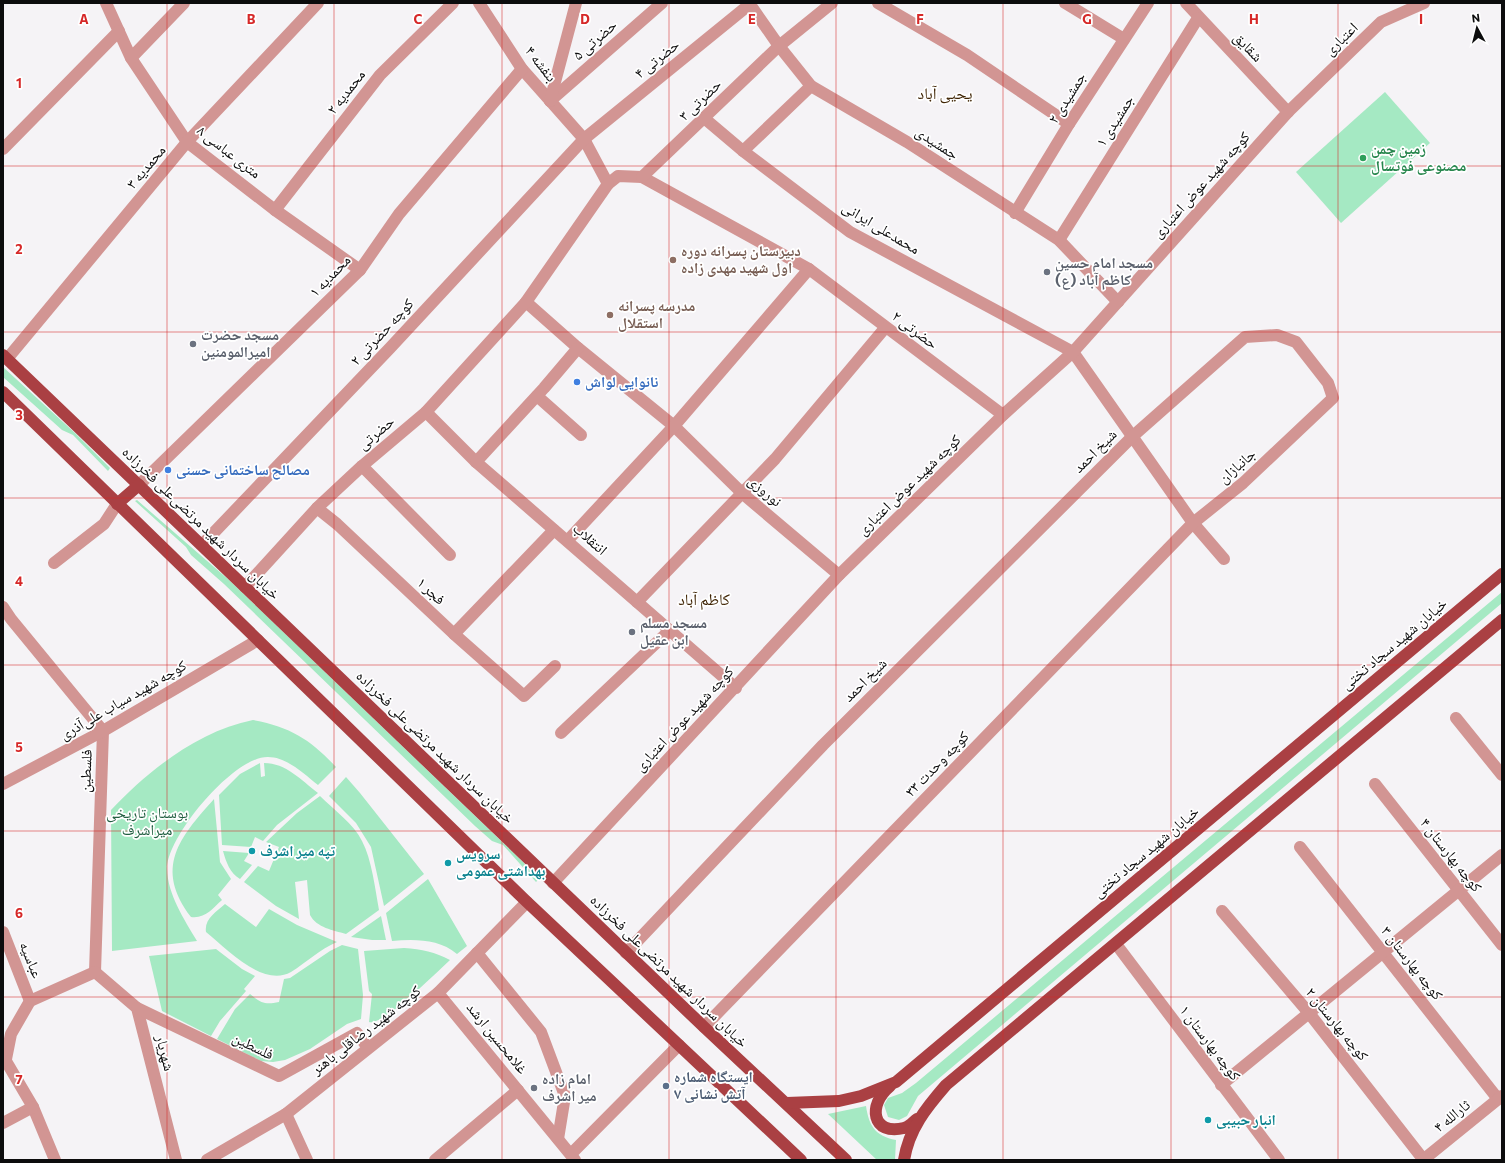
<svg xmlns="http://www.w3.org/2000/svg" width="1505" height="1163" viewBox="0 0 1505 1163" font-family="Commissioner,'Noto Naskh Arabic',sans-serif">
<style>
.green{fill:#a5e9c3}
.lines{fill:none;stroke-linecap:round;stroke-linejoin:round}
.minor{stroke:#d29593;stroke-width:12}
.major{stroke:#aa4043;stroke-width:12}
.grid{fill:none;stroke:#d62828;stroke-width:1;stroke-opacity:0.55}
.leisure-dot{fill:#2e9e5b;stroke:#fff;stroke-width:1.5}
.education-dot{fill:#8d6e63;stroke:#fff;stroke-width:1.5}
.worship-dot{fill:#6b7280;stroke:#fff;stroke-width:1.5}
.shop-dot{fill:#3f7fe0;stroke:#fff;stroke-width:1.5}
.culture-dot{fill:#0f9aa8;stroke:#fff;stroke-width:1.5}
.service-dot{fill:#5c6f8a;stroke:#fff;stroke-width:1.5}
.labels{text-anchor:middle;stroke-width:3.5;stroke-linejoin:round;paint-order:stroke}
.street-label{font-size:15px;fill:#0c0c0d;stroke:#fff}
.leisure-label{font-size:15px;font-weight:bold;fill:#27864d;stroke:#fff;text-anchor:start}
.education-label{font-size:15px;font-weight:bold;fill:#785e54;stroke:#fff;text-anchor:start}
.worship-label{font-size:15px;font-weight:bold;fill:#5b616d;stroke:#fff;text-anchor:start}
.shop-label{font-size:15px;font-weight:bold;fill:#366cbe;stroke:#fff;text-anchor:start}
.park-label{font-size:15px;fill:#205e40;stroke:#fff}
.culture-label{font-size:15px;font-weight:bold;fill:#0d838f;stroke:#fff;text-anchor:start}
.service-label{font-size:15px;font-weight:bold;fill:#4e5e75;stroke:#fff;text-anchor:start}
.neighbourhood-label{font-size:16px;fill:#3f2404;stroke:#fff}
.grid-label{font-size:13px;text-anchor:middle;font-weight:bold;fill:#d62828;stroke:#fff;stroke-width:3.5;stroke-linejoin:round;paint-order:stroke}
</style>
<rect width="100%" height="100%" fill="#f5f3f6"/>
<!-- green -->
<g class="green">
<polygon points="1385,92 1430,143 1341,223 1296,172"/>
<polygon points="3,367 75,433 110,468 108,471 73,435 62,430 3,377"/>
<polygon points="137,500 229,580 523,862 538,880 536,882 503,845 492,841 475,826 224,584 191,555 186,547 135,501"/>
<polygon points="1502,592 1502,603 918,1096 907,1116 899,1120 888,1117 884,1105 888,1098 902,1093 916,1083"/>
<path d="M253,720c38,7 58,20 83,47l-18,18c-14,-11 -31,-28 -50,-28 -34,-1 -101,79 -101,112 1,26 17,50 30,72l-85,10 -1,-141c38,-40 87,-79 142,-90z"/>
<path d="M260,763l1,14 4,-1 -1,-13c22,0 37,17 54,30l-41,32 -14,16 -8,-4 -4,10 -29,-2 -3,-50 21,-21z"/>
<polygon points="346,777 360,793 424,874 384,906 371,847 356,823 329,796"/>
<path d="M320,796c14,14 34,28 42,45 10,19 13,48 17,69l-33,24c-13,-4 -29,-6 -36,-19l-3,-35 -12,2 4,37 -23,-13 -32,-24 14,-16 11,5 10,-24 -13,-5 31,-29z"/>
<path d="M214,799l6,63 11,17 -13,16 4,5c-9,8 -17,19 -31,17 -37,-49 -12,-79 23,-118z"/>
<path d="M223,851l26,2 -5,8 8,4 -12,14c-10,-6 -14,-17 -17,-28z"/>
<path d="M428,879l39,67 -10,8c-18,-15 -42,-15 -65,-13l-6,-28z"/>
<path d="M225,904l31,23 13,-18 28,16 40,17c-17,7 -30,20 -46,30 -28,16 -64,-23 -85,-40 -2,-13 10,-20 19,-28z"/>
<polygon points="381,916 386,940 372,940 351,937"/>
<path d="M342,945l16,4 5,46 -2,24 -14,5 -37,25 -25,11 -12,2 -12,-1 -44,-22 18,-30 15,-15c11,9 15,11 29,8l5,-23 6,-1 40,-27z"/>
<path d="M404,948c18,1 31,4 46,12 -12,11 -68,67 -81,62l3,-28 -3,-3 -5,-40z"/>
<polygon points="216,949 242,969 255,976 244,989 246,991 220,1021 211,1036 162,1011 149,956"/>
<path d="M866,1106c3,20 9,30 30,34l-1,20h-18l-49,-46z"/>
</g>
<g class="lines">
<!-- minor -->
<g class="minor">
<polyline points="106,3 131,58 187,142 275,210 360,270"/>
<polyline points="479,3 522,69 584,139 608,184 618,176 642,177 809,269 1003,415"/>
<polyline points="749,3 779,46 811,86 907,142 1059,240 1118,302"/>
<polyline points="878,3 967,55 1069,124"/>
<polyline points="1065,3 1124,39"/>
<polyline points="1186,3 1288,112"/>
<polyline points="131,58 184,3"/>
<polyline points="811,86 743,151 850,232 1073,352 1193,523 1224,559"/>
<polyline points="550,101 662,3"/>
<polyline points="550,101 576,3"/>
<polyline points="704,118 743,151"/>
<polyline points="3,149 119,31"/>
<polyline points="642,177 779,46 832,3"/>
<polyline points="275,210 380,75 453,3"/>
<polyline points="1015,213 1069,124 1148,3"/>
<polyline points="1059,240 1198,18"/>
<polyline points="526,302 578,348 674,426 743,494 839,575"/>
<polyline points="7,359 187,142 318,3"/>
<polyline points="537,396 581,435"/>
<polyline points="426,412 476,462 736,688"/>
<polyline points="476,462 544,388 578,348"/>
<polyline points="362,466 450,555"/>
<polyline points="139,485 360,270 399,214 522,69"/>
<polyline points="317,508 337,524 454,634 524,696 555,666"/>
<polyline points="568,540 674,426 809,269"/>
<polyline points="202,545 390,348 584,139 750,4"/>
<polyline points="54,563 104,524 117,504"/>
<polyline points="245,587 317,508 362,466 426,412 526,302 608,184"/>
<polyline points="637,602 775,459 885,328"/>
<polyline points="3,607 11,619 103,731 95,972"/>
<polyline points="454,634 554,530"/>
<polyline points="1456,718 1502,775"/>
<polyline points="561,733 670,630"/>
<polyline points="3,784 103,731 258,640"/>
<polyline points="1375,784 1502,945"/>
<polyline points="1300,847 1498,1099"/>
<polyline points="553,883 839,575 1003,415 1073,352 1288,112 1381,22 1424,3"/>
<polyline points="1222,911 1309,1013 1423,1159"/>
<polyline points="3,932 30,1001"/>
<polyline points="1116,944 1279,1160"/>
<polyline points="477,953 541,1032 565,1096 558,1139"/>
<polyline points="626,953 823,745 1133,436 1245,337 1277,335 1296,342 1328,383 1333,398 1243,483 1193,523 704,1027"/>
<polyline points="95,972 137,1008 176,1160"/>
<polyline points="438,993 575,1160"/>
<polyline points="137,1008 279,1076 357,1033 368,1048"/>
<polyline points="3,1056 33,1107 55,1160"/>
<polyline points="3,1061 6,1059 11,1034 30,1001 95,972"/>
<polyline points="1221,1085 1502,855"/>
<polyline points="286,1114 307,1160"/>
<polyline points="3,1123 33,1107"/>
<polyline points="571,1154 679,1045"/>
<polyline points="207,1160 286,1114 438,993 527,902"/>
<polyline points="435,1160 518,1090"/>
<polyline points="1423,1160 1502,1096"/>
</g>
<!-- major -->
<g class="major">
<polyline points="3,355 704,1027 846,1160"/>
<polyline points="3,392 527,902 801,1160"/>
<polyline points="117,504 139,485"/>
<path d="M890,1086c-23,19 -18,50 14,42 5,-1 9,-6 13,-9"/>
<polyline points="787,1103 839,1101 861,1096 896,1082 1502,574"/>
<path d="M904,1160c5,-31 22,-52 42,-75l556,-465"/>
</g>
</g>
<!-- grid -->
<path class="grid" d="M167,3v1157M334,3v1157M502,3v1157M669,3v1157M836,3v1157M1003,3v1157M1171,3v1157M1338,3v1157M3,166h1499M3,332h1499M3,498h1499M3,665h1499M3,831h1499M3,997h1499"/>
<!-- markers -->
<circle class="leisure-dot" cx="1363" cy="158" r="4"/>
<g class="education-dot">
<circle cx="673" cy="260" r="4"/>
<circle cx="610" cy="315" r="4"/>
</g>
<g class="worship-dot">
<circle cx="1047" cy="272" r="4"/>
<circle cx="193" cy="344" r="4"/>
<circle cx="632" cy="632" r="4"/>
<circle cx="534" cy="1088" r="4"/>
</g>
<g class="shop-dot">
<circle cx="577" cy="382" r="4"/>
<circle cx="168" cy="470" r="4"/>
</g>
<g class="culture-dot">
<circle cx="252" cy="851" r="4"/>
<circle cx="448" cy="863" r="4"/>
<circle cx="1208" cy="1120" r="4"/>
</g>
<circle class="service-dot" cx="666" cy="1086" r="4"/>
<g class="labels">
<!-- street labels -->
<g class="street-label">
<text transform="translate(1341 39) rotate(-44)" y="5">اعتباری</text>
<text transform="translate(595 40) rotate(-41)" y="5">حضرتی ۵</text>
<text transform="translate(1248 47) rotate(46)" y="5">شقایق</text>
<text transform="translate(657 59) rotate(-39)" y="5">حضرتی ۴</text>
<text transform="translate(541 64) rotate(52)" y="5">بنفشه ۴</text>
<text transform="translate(346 92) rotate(-52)" y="5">محمدیه ۲</text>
<text transform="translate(1067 98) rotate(-58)" y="5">جمشیدی ۲</text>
<text transform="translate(700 100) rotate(-44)" y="5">حضرتی ۳</text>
<text transform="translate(1115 121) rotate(-58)" y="5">جمشیدی ۱</text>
<text transform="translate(937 143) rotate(33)" y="5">جمشیدی</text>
<text transform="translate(229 152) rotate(38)" y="5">۸ متری عباسی</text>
<text transform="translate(146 167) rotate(-50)" y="5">محمدیه ۳</text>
<text transform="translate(1201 185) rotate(-48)" y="5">کوچه شهید عوض اعتباری</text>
<text transform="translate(881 228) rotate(31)" y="5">محمدعلی ایرانی</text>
<text transform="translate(330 276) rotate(-46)" y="5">محمدیه ۱</text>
<text transform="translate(915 330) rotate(37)" y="5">حضرتی ۲</text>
<text transform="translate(382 332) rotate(-47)" y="5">کوچه حضرتی ۲</text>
<text transform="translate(376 433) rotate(-40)" y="5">حضرتی</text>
<text transform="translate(1095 451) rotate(-45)" y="5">شیخ احمد</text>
<text transform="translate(1237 466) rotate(-41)" y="5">جانبازان</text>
<text transform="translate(909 485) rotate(-44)" y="5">کوچه شهید عوض اعتباری</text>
<text transform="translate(765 491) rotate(41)" y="5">نوروزی</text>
<text transform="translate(201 523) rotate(44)" y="5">خیابان سردار شهید مرتضی‌علی فخرزاده</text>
<text transform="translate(590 539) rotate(41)" y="5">انتقلاب</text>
<text transform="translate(431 591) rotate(43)" y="5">فجر ۱</text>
<text transform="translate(1394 644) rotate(-40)" y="5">خیابان شهید سجاد تختی</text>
<text transform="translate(865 680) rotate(-45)" y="5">شیخ احمد</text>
<text transform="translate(123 700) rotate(-30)" y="5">کوچه شهید سیاب علی‌آذری</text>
<text transform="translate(684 719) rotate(-47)" y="5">کوچه شهید عوض اعتباری</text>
<text transform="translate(435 747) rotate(44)" y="5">خیابان سردار شهید مرتضی‌علی فخرزاده</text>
<text transform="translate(937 764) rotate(-46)" y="5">کوچه وحدت ۳۳</text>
<text transform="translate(86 771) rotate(-88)" y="5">فلسطین</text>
<text transform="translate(1146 852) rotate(-40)" y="5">خیابان شهید سجاد تختی</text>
<text transform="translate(1451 855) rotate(52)" y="5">کوچه بهارستان ۴</text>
<text transform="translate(31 960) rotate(68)" y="5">عباسیه</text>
<text transform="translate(1412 963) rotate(52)" y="5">کوچه بهارستان ۳</text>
<text transform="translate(669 971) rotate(44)" y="5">خیابان سردار شهید مرتضی‌علی فخرزاده</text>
<text transform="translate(1337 1024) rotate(51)" y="5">کوچه بهارستان ۲</text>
<text transform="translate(366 1030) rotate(-38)" y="5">کوچه شهید رضاقلی باهنر</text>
<text transform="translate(497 1038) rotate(51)" y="5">غلامحسین ارشد</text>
<text transform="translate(1210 1043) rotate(53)" y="5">کوچه بهارستان ۱</text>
<text transform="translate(253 1046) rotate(26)" y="5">فلسطین</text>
<text transform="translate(165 1053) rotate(76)" y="5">شهریار</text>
<text transform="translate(1452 1116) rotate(-39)" y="5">ثارالله ۴</text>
</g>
<!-- leisure labels -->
<g class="leisure-label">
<text x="1371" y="154">زمین چمن<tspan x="1371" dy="17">مصنوعی فوتسال</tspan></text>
</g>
<!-- education labels -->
<g class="education-label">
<text x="681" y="256">دبیرستان پسرانه دوره<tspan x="681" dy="17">اول شهید مهدی زاده</tspan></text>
<text x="618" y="311">مدرسه پسرانه<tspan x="618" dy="17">استقلال</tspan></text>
</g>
<!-- worship labels -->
<g class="worship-label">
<text x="1055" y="268">مسجد امام حسین<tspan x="1055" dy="17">(ع) کاظم آباد</tspan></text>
<text x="201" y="340">مسجد حضرت<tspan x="201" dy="17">امیرالمومنین</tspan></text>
<text x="640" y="628">مسجد مسلم<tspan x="640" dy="17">ابن عقیل</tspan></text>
<text x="542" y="1084">امام زاده<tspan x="542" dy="17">میر اشرف</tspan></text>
</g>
<!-- shop labels -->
<g class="shop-label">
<text x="585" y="387">نانوایی لواش</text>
<text x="176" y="475">مصالح ساختمانی حسنی</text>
</g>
<!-- park labels -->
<g class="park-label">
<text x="147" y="818">بوستان تاریخی<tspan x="147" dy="17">میراشرف</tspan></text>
</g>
<!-- culture labels -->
<g class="culture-label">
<text x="260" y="856">تپه میر اشرف</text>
<text x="456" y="859">سرویس<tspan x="456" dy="17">بهداشتی عمومی</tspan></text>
<text x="1216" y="1125">انبار حبیبی</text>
</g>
<!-- service labels -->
<g class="service-label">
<text x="674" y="1082">ایستگاه شماره<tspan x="674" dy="17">۷ آتش نشانی</tspan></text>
</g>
<!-- neighbourhood labels -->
<g class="neighbourhood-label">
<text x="945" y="99">یحیی آباد</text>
<text x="704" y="605">کاظم آباد</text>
</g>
</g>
<g class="grid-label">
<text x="84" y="24">A</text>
<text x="251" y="24">B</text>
<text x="418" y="24">C</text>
<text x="585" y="24">D</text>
<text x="752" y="24">E</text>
<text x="920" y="24">F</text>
<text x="1087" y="24">G</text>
<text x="1254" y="24">H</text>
<text x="1421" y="24">I</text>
<text x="19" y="88">1</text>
<text x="19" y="254">2</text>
<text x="19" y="420">3</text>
<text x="19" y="586">4</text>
<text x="19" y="752">5</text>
<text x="19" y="918">6</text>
<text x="19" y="1084">7</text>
</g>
<!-- border -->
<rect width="1505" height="1163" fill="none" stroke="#0c0c0d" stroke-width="8"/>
<!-- north arrow -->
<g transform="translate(1477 28) rotate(353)" stroke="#ffffff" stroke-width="3" paint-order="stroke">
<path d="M0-3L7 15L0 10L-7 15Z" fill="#0c0c0d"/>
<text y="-6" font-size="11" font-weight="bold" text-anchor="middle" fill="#0c0c0d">N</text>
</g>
</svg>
